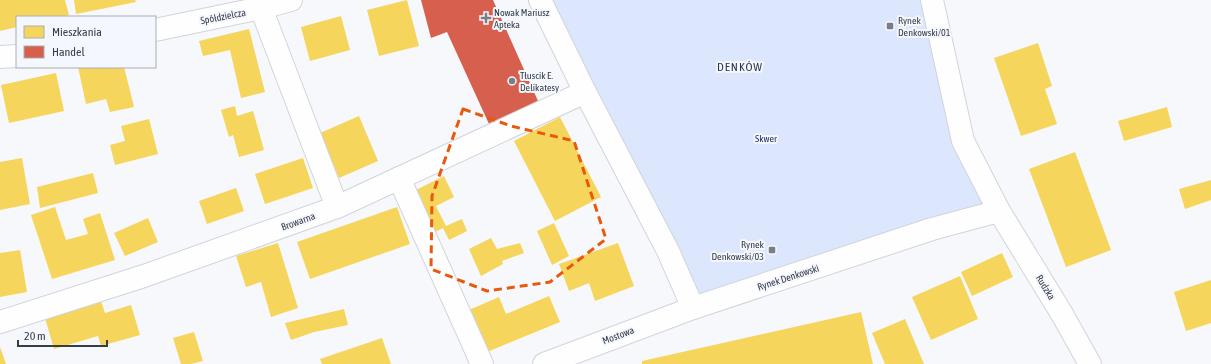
<svg xmlns="http://www.w3.org/2000/svg" width="1211" height="364" viewBox="0 0 1211 364" font-family="'Asap Condensed',sans-serif">
<style>
.green{fill:#dce6fd}
.homes{fill:#f6d55c}
.shops{fill:#d6604d}
.lines{fill:none;stroke-linecap:round;stroke-linejoin:round}
.minor-casing{stroke:#d1d4db;stroke-width:24}
.minor{stroke:#fefefe;stroke-width:22}
.marked{fill:none;stroke:#e8590c;stroke-width:3;stroke-dasharray:8 5;stroke-linejoin:round}
.poi-dot{fill:#7a7e87;stroke:#f4f7fd;stroke-width:1.5}
.labels{text-anchor:middle;stroke-width:4;stroke-linejoin:round;paint-order:stroke}
.poi-label{font-size:10px;fill:#373d48;stroke:#f4f7fd;text-anchor:start}
.street-label{font-size:10px;fill:#373d48;stroke:#f4f7fd}
.park-label{font-size:10px;fill:#203465;stroke:#f4f7fd}
.quarter-label{font-size:12px;letter-spacing:1px;fill:#2b364c;stroke:#f4f7fd}
</style>
<rect width="100%" height="100%" fill="#f6f8fb"/>
<!-- green -->
<polygon class="green" points="540,0 932,0 963,141 999,211 693,308"/>
<!-- homes -->
<g class="homes">
<polygon points="0,0 65,0 69,15 60,17 17,17 17,27 0,31"/>
<polygon points="74,0 135,0 136,2 76,14"/>
<polygon points="407,0 419,46 379,56 367,10"/>
<polygon points="341,16 350,50 310,61 301,27"/>
<polygon points="249,29 265,92 241,98 230,50 203,56 199,41"/>
<polygon points="1038,43 1052,86 1045,89 1057,124 1021,136 994,58"/>
<polygon points="78,67 124,67 134,107 110,112 106,99 86,104"/>
<polygon points="56,73 64,111 9,123 1,85"/>
<polygon points="235,106 237,116 253,111 264,150 239,157 233,135 229,137 221,110"/>
<polygon points="1167,107 1172,127 1124,141 1118,121"/>
<polygon points="359,116 378,161 339,178 320,133"/>
<polygon points="560,117 601,197 555,221 514,141"/>
<polygon points="149,119 158,154 115,165 110,145 125,141 121,126"/>
<polygon points="1075,152 1111,250 1066,267 1029,169"/>
<polygon points="22,158 30,204 0,210 0,162"/>
<polygon points="303,158 313,188 265,204 255,174"/>
<polygon points="93,173 98,193 40,208 37,187"/>
<polygon points="444,176 454,197 436,206 446,226 462,219 467,231 449,240 443,228 431,234 410,193"/>
<polygon points="1211,180 1211,200 1185,209 1179,189"/>
<polygon points="236,188 244,211 207,224 199,201"/>
<polygon points="55,207 66,240 88,234 83,219 100,213 115,260 52,279 31,215"/>
<polygon points="397,207 410,244 310,279 297,242"/>
<polygon points="148,218 158,242 125,256 114,233"/>
<polygon points="554,223 569,256 552,265 537,231"/>
<polygon points="491,238 497,249 520,243 524,253 502,261 503,264 481,276 469,249"/>
<polygon points="278,243 298,308 271,317 261,282 246,287 236,256"/>
<polygon points="618,243 634,286 595,301 589,283 569,291 559,264"/>
<polygon points="20,250 27,292 0,297 0,253"/>
<polygon points="1002,253 1013,277 972,296 961,272"/>
<polygon points="960,276 978,319 931,340 912,297"/>
<polygon points="1211,280 1211,323 1186,331 1174,292"/>
<polygon points="549,296 560,322 487,352 469,310 499,297 506,314"/>
<polygon points="101,301 105,313 131,305 140,335 101,346 98,336 54,349 45,318"/>
<polygon points="344,309 348,325 314,332 291,340 285,323"/>
<polygon points="861,312 873,364 642,364 642,361"/>
<polygon points="905,319 924,364 885,364 872,333"/>
<polygon points="194,332 203,361 191,364 181,364 173,338"/>
<polygon points="382,338 391,364 322,364 320,359"/>
<polygon points="0,347 6,364 0,364"/>
</g>
<!-- shops -->
<polygon class="shops" points="421,0 493,0 538,101 489,124 447,32 431,38"/>
<g class="lines">
<defs>
<g id="minor">
<polyline points="540,0 585,92 668,251 693,308"/>
<polyline points="932,0 963,141 999,211 1062,314 1090,364"/>
<polyline points="261,8 337,207"/>
<polyline points="155,30 261,8 291,0"/>
<polyline points="0,57 17,56"/>
<polyline points="399,178 482,364"/>
<polyline points="0,322 144,276 337,207 585,92"/>
<polyline points="544,364 693,308 932,229 999,211"/>
</g>
</defs>
<!-- minor casing -->
<use href="#minor" class="minor-casing"/>
<!-- minor -->
<use href="#minor" class="minor"/>
</g>
<!-- marked area -->
<path class="marked" d="M463,109l48,17 63,15 32,98 -56,43 -63,9 -56,-22 1,-73z"/>
<!-- markers -->
<g class="poi-dot">
<path d="M484 12h4v4h4v4h-4v4h-4v-4h-4v-4h4z"/>
<rect x="886" y="22" width="8" height="8" rx="2"/>
<circle cx="512" cy="81" r="4"/>
<rect x="768" y="246" width="8" height="8" rx="2"/>
</g>
<g class="labels">
<!-- poi labels -->
<g class="poi-label">
<text x="494" y="16">Nowak Mariusz<tspan x="494" dy="12">Apteka</tspan></text>
<text x="898" y="24">Rynek<tspan x="898" dy="12">Denkowski/01</tspan></text>
<text x="520" y="79">Tłuscik E.<tspan x="520" dy="12">Delikatesy</tspan></text>
<text x="764" y="248" text-anchor="end">Rynek<tspan x="764" dy="12">Denkowski/03</tspan></text>
</g>
<!-- street labels -->
<g class="street-label">
<text transform="translate(223 16) rotate(-11)" y="4">Spółdzielcza</text>
<text transform="translate(298 221) rotate(-20)" y="4">Browarna</text>
<text transform="translate(788 277) rotate(-18)" y="4">Rynek Denkowski</text>
<text transform="translate(1046 287) rotate(58)" y="4">Rudzka</text>
<text transform="translate(618 335) rotate(-21)" y="4">Mostowa</text>
</g>
<!-- park labels -->
<g class="park-label">
<text x="766" y="142">Skwer</text>
</g>
<!-- quarter labels -->
<g class="quarter-label">
<text x="740" y="71">DENKÓW</text>
</g>
</g>
<!-- legend -->
<rect x="16" y="16" width="140" height="52" fill="#f4f7fd" stroke="#a8adb5"/>
<rect x="24" y="26" width="20" height="12" fill="#f6d55c" stroke="#a8adb5"/>
<text x="52" y="36" font-size="12" fill="#373d48">Mieszkania</text>
<rect x="24" y="46" width="20" height="12" fill="#d6604d" stroke="#a8adb5"/>
<text x="52" y="56" font-size="12" fill="#373d48">Handel</text>
<!-- scale -->
<path d="M18 340v6h89v-6" fill="none" stroke="#373d48" stroke-width="2"/>
<text x="24" y="340" font-size="12" fill="#373d48" stroke="#f4f7fd" stroke-width="3" paint-order="stroke">20 m</text>
</svg>
